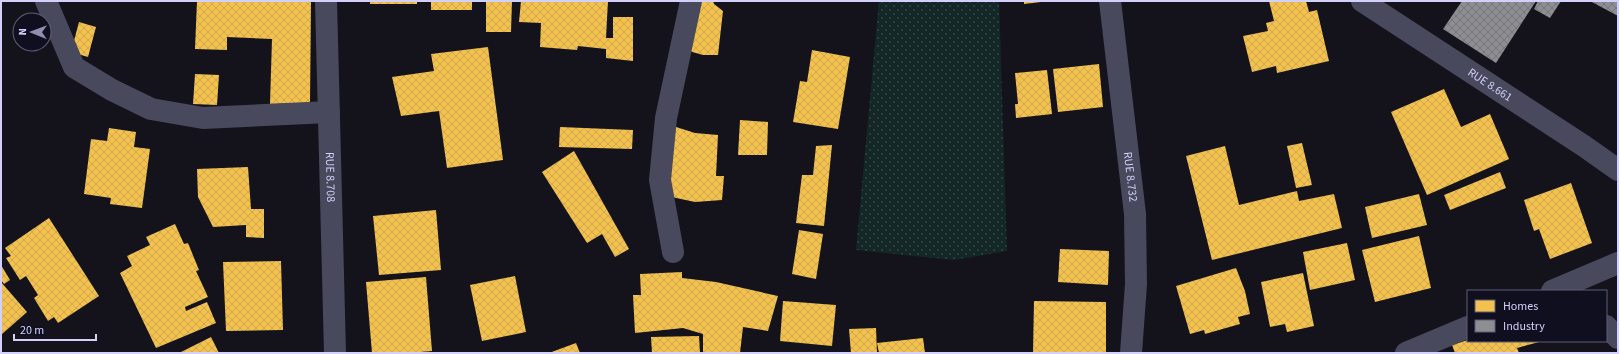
<svg xmlns="http://www.w3.org/2000/svg" width="1619" height="354" viewBox="0 0 1619 354" font-family="'Source Sans 3',sans-serif">
<style>
.grass{fill:url(#grass-dots)}
.homes{fill:url(#homes-cross-hatch)}
.industry{fill:url(#industry-cross-hatch)}
.lines{fill:none;stroke-linecap:round;stroke-linejoin:round}
.minor{stroke:#48495d;stroke-width:22}
.labels{text-anchor:middle;stroke-width:4;stroke-linejoin:round;paint-order:stroke}
.street-label{font-size:12px;fill:#d3d1fc;stroke:#100f20}
</style>
<defs>
<pattern id="grass-dots" width="8" height="8" patternUnits="userSpaceOnUse"><rect width="8" height="8" fill="#122726"/><path d="M2 2h.1M6 6h.1" fill="none" stroke="#344546" stroke-width="1.8" stroke-linecap="round"/></pattern>
<pattern id="homes-cross-hatch" width="8" height="8" patternUnits="userSpaceOnUse"><rect width="8" height="8" fill="#f2c14e"/><path d="M0 0l8 8M0 8l8-8" fill="none" stroke="#cea74e"/></pattern>
<pattern id="industry-cross-hatch" width="8" height="8" patternUnits="userSpaceOnUse"><rect width="8" height="8" fill="#8d8d92"/><path d="M0 0l8 8M0 8l8-8" fill="none" stroke="#76767d"/></pattern>
</defs>
<rect width="100%" height="100%" fill="#14131c"/>
<!-- grass -->
<polygon class="grass" points="879,1 999,1 1007,251 954,260 856,250"/>
<!-- homes -->
<g class="homes">
<polygon points="197,1 311,1 310,103 270,104 272,39 227,37 227,50 195,49"/>
<rect x="370" y="1" width="47" height="3"/>
<rect x="431" y="1" width="41" height="9"/>
<polygon points="486,1 512,1 511,32 486,32"/>
<polygon points="521,1 608,1 606,38 613,38 613,17 633,17 633,61 606,58 606,49 578,46 577,50 540,47 541,23 519,22"/>
<polygon points="695,1 713,1 714,4 723,11 718,55 703,55 689,51"/>
<polygon points="1024,1 1041,1 1041,2 1024,4"/>
<polygon points="1269,1 1306,1 1309,12 1317,10 1329,61 1277,73 1276,66 1252,72 1243,36 1268,31 1266,23 1274,21"/>
<polygon points="79,22 96,27 88,57 71,52"/>
<polygon points="488,47 503,160 447,168 439,111 401,116 392,77 434,71 431,54"/>
<polygon points="812,50 850,57 838,129 793,122 800,81 807,82"/>
<polygon points="1099,64 1103,107 1058,112 1053,69"/>
<polygon points="1047,70 1052,114 1016,118 1015,104 1018,104 1015,73"/>
<polygon points="195,74 219,75 217,105 193,104"/>
<polygon points="1444,89 1461,127 1490,114 1509,159 1427,195 1391,112"/>
<polygon points="740,120 768,122 767,155 738,155"/>
<polygon points="673,126 695,133 718,135 716,176 724,176 722,200 695,202 667,196"/>
<polygon points="560,127 633,130 632,149 559,147"/>
<polygon points="109,128 136,132 134,147 150,149 142,208 110,204 111,198 84,194 91,139 107,141"/>
<polygon points="1302,143 1312,185 1296,188 1287,146"/>
<polygon points="832,145 824,226 796,223 802,175 813,175 816,146"/>
<polygon points="1225,146 1239,205 1297,191 1299,201 1334,194 1342,228 1212,260 1186,156"/>
<polygon points="574,151 629,249 615,257 602,234 587,243 542,172"/>
<polygon points="248,167 251,209 264,209 264,238 246,237 246,225 213,227 198,197 197,169"/>
<polygon points="1500,172 1506,188 1450,210 1444,195"/>
<polygon points="1571,183 1592,243 1550,259 1539,229 1534,231 1524,200"/>
<polygon points="1419,194 1427,225 1372,238 1365,207"/>
<polygon points="436,210 441,270 379,275 373,216"/>
<polygon points="49,218 99,296 58,323 54,317 48,321 34,298 38,295 26,276 20,280 6,258 11,256 5,248"/>
<polygon points="175,224 184,244 188,243 199,270 196,271 208,297 185,307 186,311 207,302 216,323 156,348 120,273 132,266 127,256 150,245 146,237"/>
<polygon points="799,230 823,234 816,279 792,274"/>
<polygon points="1419,236 1431,288 1375,302 1362,250"/>
<polygon points="1347,243 1355,280 1310,290 1303,252"/>
<polygon points="1060,249 1109,251 1108,285 1058,282"/>
<polygon points="281,261 283,330 226,331 223,262"/>
<polygon points="1,265 10,280 4,284 1,280"/>
<polygon points="1236,268 1245,291 1250,314 1238,317 1240,324 1205,334 1204,330 1190,334 1176,286"/>
<polygon points="682,272 682,278 716,282 778,296 768,331 743,327 740,353 703,353 703,334 683,328 635,333 633,295 641,295 640,274"/>
<polygon points="1303,273 1314,326 1287,332 1285,324 1270,327 1261,282"/>
<polygon points="515,276 526,332 482,341 470,285"/>
<polygon points="426,277 432,351 408,353 372,353 366,282"/>
<polygon points="1,282 27,312 1,335"/>
<polygon points="783,301 836,305 832,346 780,341"/>
<polygon points="1034,301 1106,302 1106,353 1033,353"/>
<polygon points="876,328 877,353 851,353 849,329"/>
<polygon points="699,336 700,353 652,353 651,337"/>
<polygon points="211,337 219,353 179,353"/>
<polygon points="923,338 925,353 879,353 877,343"/>
<polygon points="1468,340 1538,341 1539,342 1517,348 1519,353 1455,353 1452,345"/>
<polygon points="576,343 580,353 549,353"/>
</g>
<!-- industry -->
<g class="industry">
<polygon points="1462,1 1536,1 1496,63 1443,29"/>
<polygon points="1538,1 1561,1 1550,18 1534,9"/>
<polygon points="1590,1 1618,1 1618,16"/>
</g>
<g class="lines">
<!-- minor -->
<g class="minor">
<polyline points="46,1 74,67 112,90 151,109 203,118 329,112"/>
<path id="s1" d="M326,1l9,352"/>
<path id="s2" d="M1110,1l25,213 1,70 -5,69"/>
<path id="s3" d="M1362,1l222,145 34,24"/>
<polyline points="673,252 660,180 666,118 691,1"/>
<polyline points="1552,291 1618,263"/>
<polyline points="1606,326 1618,338"/>
<polyline points="1406,353 1468,327"/>
</g>
</g>
<g class="labels">
<!-- street labels -->
<g class="street-label">
<text dy="4" stroke="none"><textPath href="#s3" startOffset="153">RUE 8.661</textPath></text>
<text dy="4" stroke="none"><textPath href="#s1" startOffset="176">RUE 8.708</textPath></text>
<text dy="4" stroke="none"><textPath href="#s2" startOffset="177">RUE 8.732</textPath></text>
</g>
</g>
<!-- border -->
<rect width="1619" height="354" fill="none" stroke="#d3d1fc" stroke-width="4"/>
<!-- legend -->
<rect x="1467" y="290" width="140" height="52" fill="#100f20" stroke="#5e5d78"/>
<rect x="1475" y="300" width="20" height="12" fill="#f2c14e" stroke="#5e5d78"/>
<text x="1503" y="310" font-size="12" fill="#d3d1fc">Homes</text>
<rect x="1475" y="320" width="20" height="12" fill="#8d8d92" stroke="#5e5d78"/>
<text x="1503" y="330" font-size="12" fill="#d3d1fc">Industry</text>
<!-- north arrow -->
<g transform="translate(32 32) rotate(271)"><circle r="19" fill="#100f20" stroke="#5e5d78"/>
<path d="M0-3L7 15L0 10L-7 15Z" fill="#908eae"/>
<text y="-6" font-size="11" font-weight="bold" text-anchor="middle" fill="#d3d1fc">N</text>
</g>
<!-- scale -->
<path d="M14 334v6h82v-6" fill="none" stroke="#d3d1fc" stroke-width="2"/>
<text x="20" y="334" font-size="12" fill="#d3d1fc" stroke="#100f20" stroke-width="3" paint-order="stroke">20 m</text>
</svg>
